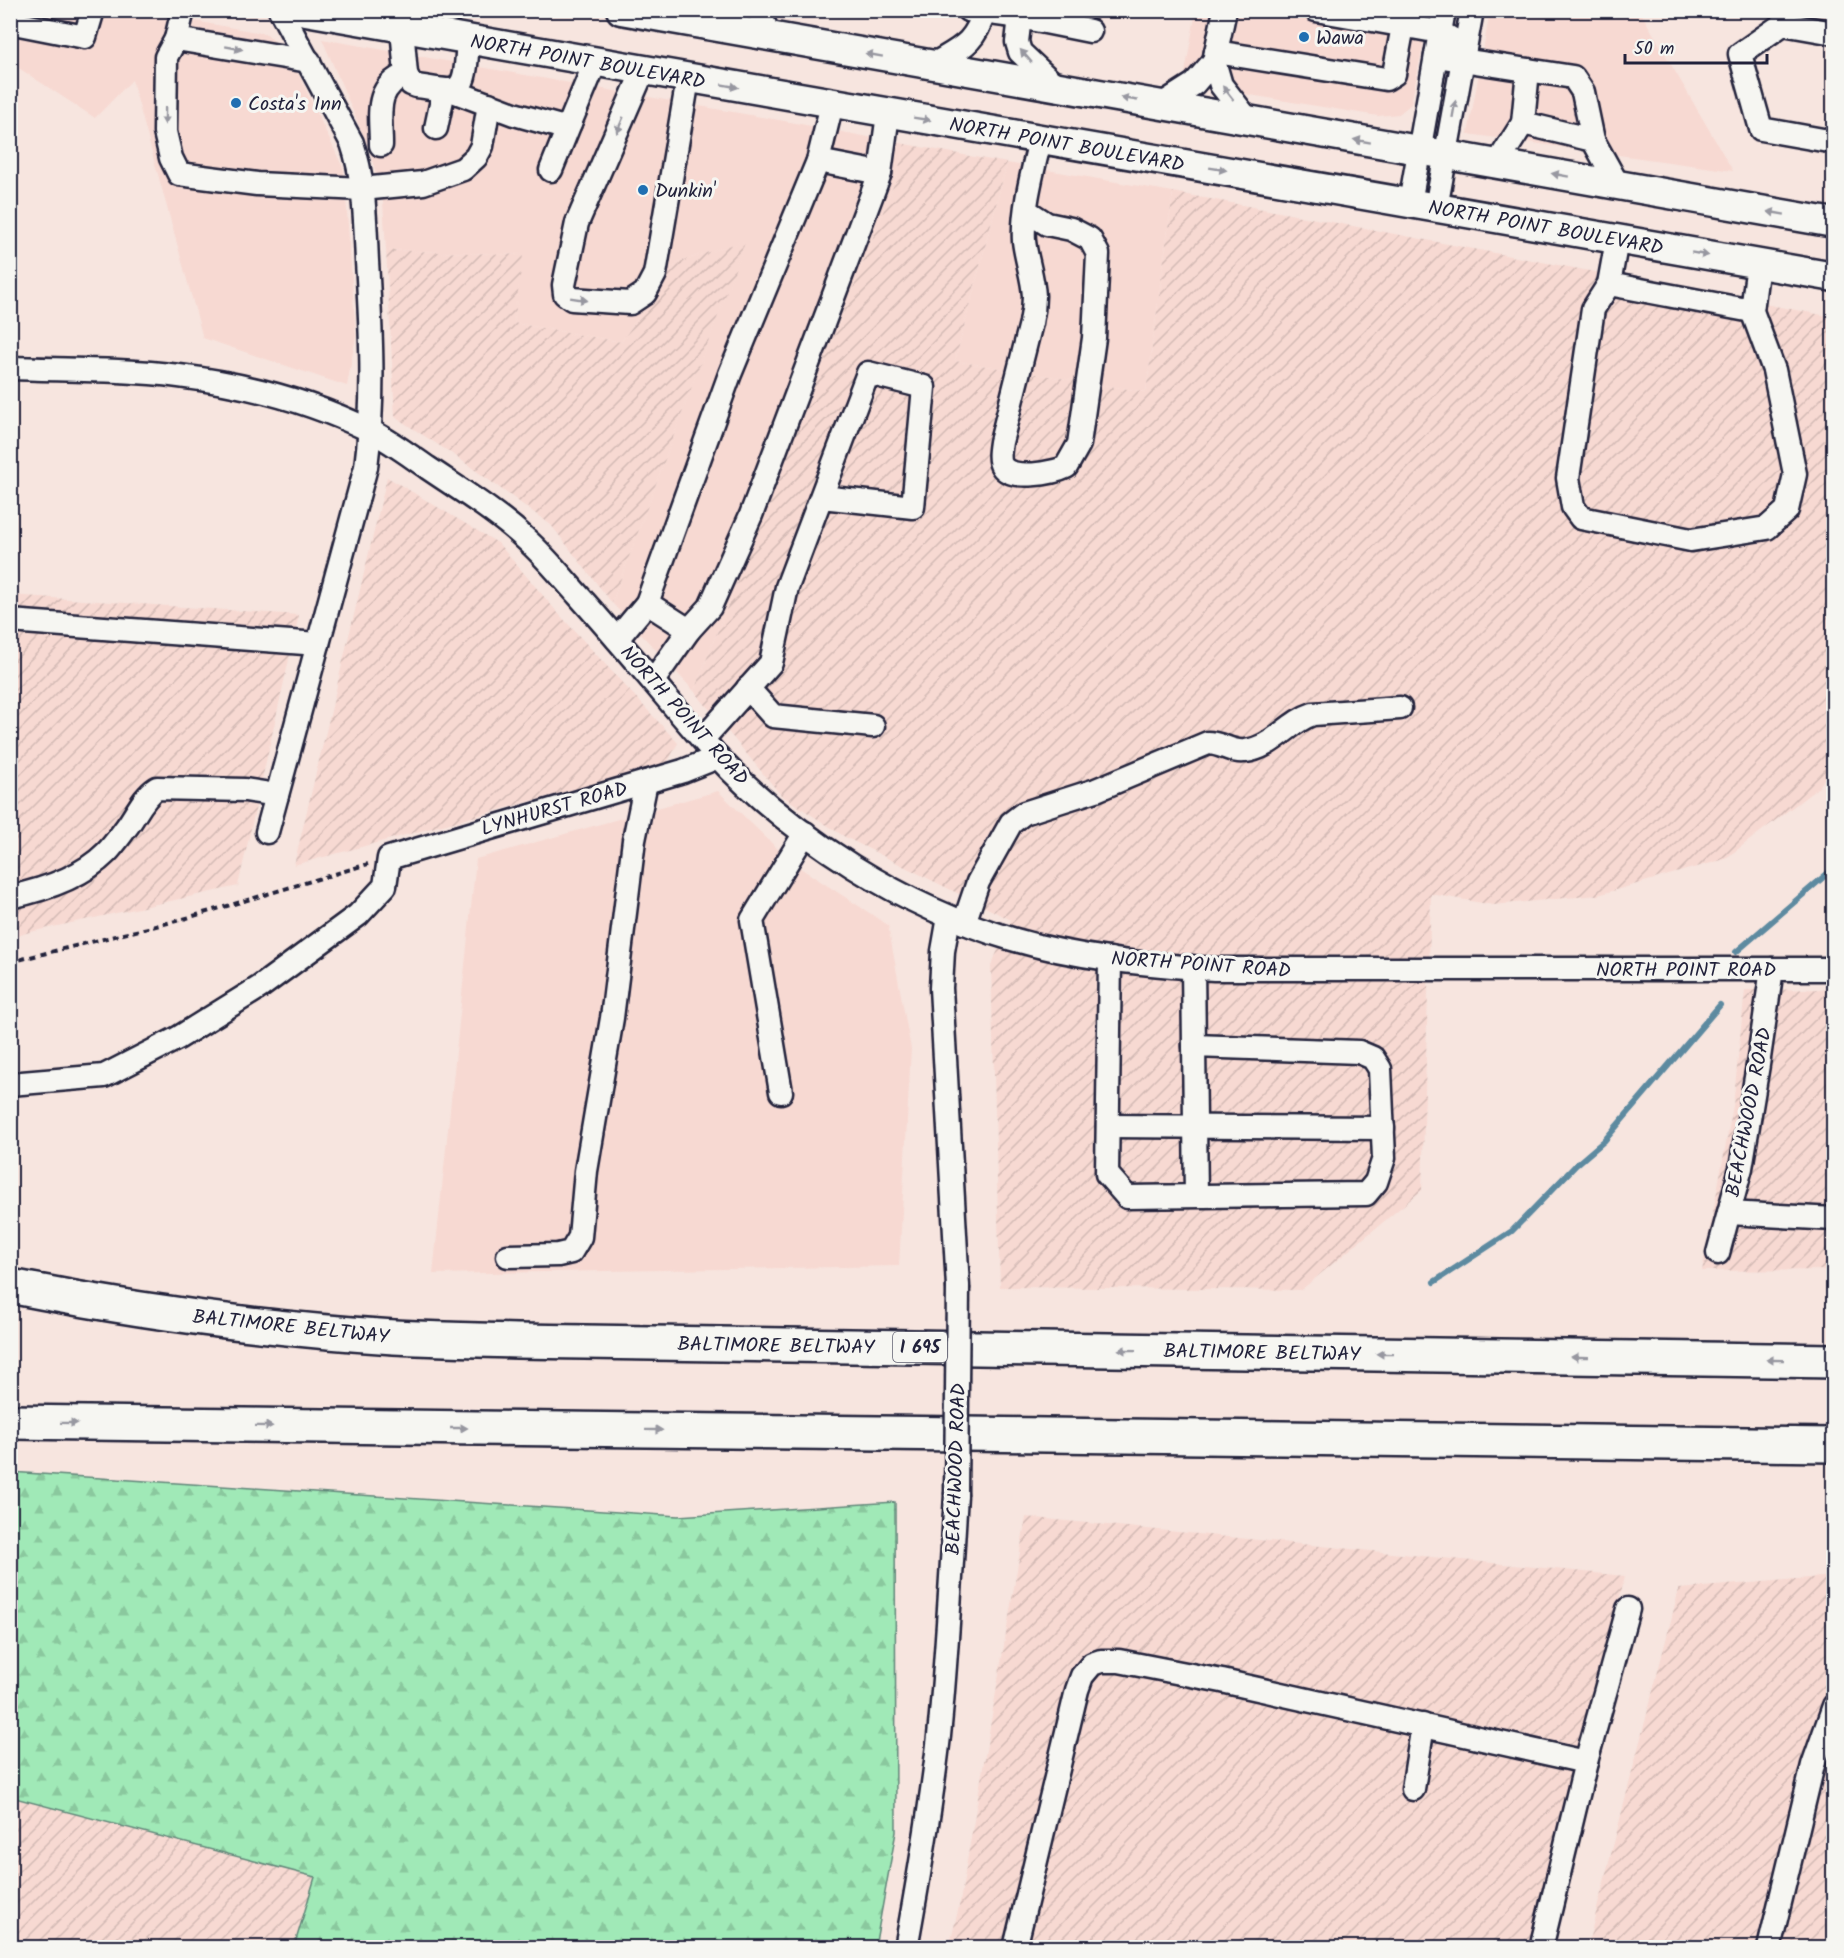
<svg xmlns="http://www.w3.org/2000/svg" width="1844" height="1958" viewBox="0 0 1844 1958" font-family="Kalam,sans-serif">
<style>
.built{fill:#f7d9d2}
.industrial{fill:url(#industrial-furrows)}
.forest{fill:url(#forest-firs);stroke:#618679;stroke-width:1.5}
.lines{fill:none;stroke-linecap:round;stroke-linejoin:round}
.stream{stroke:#5d8aa0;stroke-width:6}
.minor-casing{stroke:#22223b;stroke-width:27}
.major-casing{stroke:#22223b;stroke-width:33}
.highway-casing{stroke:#22223b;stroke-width:38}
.path{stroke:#22223b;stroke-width:4;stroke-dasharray:6 4.5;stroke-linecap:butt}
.minor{stroke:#f6f6f2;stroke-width:22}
.major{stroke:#f6f6f2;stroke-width:28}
.highway{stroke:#f6f6f2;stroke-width:33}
.minor-bridge-casing{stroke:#22223b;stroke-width:27;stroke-linecap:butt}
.minor-bridge{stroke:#f6f6f2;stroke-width:22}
.oneway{fill:#9797a0}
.poi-dot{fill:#1f6fb2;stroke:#f6f6f2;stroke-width:2}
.labels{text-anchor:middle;stroke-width:6;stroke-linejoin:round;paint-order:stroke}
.shield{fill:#f6f6f2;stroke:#626272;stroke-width:1.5}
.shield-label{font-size:18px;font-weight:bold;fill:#22223b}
.poi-label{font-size:20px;fill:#22223b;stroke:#f6f6f2;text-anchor:start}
.street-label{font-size:20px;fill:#22223b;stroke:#f6f6f2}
</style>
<defs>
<pattern id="industrial-furrows" width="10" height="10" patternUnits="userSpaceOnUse" patternTransform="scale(1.5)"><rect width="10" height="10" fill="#f7d9d2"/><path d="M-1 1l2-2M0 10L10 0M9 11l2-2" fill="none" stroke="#d3bab5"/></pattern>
<pattern id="forest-firs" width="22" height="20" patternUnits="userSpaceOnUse" patternTransform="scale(1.5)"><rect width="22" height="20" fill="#a0e9b7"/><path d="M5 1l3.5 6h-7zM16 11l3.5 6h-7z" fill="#8ac89e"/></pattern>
</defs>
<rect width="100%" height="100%" fill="#f7e5df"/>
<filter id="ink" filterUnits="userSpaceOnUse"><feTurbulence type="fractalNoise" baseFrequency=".0167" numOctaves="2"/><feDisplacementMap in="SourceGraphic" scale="12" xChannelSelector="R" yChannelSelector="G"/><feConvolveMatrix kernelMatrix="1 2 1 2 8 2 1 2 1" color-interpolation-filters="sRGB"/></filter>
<g filter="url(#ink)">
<!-- built -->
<g class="built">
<polygon points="10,11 138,11 267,34 291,58 344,170 356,336 347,386 203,338 132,80 95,118 11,63"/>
<polygon points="1196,11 1430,11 1411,104 1399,114 1378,116 1183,84"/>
<polygon points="1490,11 1640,11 1733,171 1468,134"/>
<polygon points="322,39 790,122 905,144 896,179 694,691 612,603 745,241 678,262 621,342 514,323 522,255 386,250 383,202 370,151"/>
<polygon points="1007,163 1173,192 1146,392 955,361"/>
<polygon points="718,791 791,862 888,925 911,1049 899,1266 433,1274 476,859"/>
</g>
<!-- industrial -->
<g class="industrial">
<polygon points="905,144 1007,163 955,361 1146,392 1173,192 1833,317 1833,765 1819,787 1725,859 1598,895 1493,905 1431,894 1422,1190 1301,1290 1000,1287 991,966 1011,920 845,837 781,795 694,691 896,179"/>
<polygon points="746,240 612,603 551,525 457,457 395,417 386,250 523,255 514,323 621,342 678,262"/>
<polygon points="387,477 498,543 558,613 678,743 666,765 294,865"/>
<polygon points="10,595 299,615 238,886 26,933 11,939"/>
<polygon points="1833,989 1833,1270 1702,1271 1733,1106 1745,990"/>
<polygon points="1026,1517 1625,1576 1532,1947 949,1948 960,1902"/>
<polygon points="1833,1576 1833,1947 1587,1948 1679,1589"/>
<polygon points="10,1797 315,1877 294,1947 11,1947"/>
</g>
<!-- forest -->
<polygon class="forest" points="10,1472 678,1516 895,1502 896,1832 875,1947 294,1947 315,1877 11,1797"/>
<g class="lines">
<!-- stream -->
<g class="stream">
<polyline points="1736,952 1834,868"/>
<polyline points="1434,1282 1512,1231 1576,1165 1604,1141 1720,1005"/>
</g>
<defs>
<g id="minor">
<polyline points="183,10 176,39 166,57 165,132 171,158 179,174 257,184 362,189 423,183 463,169 476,157 482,146 489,104"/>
<polyline points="759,10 769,36"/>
<polyline points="968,10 1020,17 1090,31"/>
<polyline points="1024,10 1020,17 1017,42 1020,52 1056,86"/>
<polyline points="1225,10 1214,61 1221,85 1249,121"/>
<polyline points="1316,10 1440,32 1452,39"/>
<polyline points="10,16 14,23 85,37 93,10"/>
<path d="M402,28l4,46 5,10 5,2c11,1 23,4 34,4 19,0 16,-36 18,-50"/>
<polyline points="1834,33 1783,24 1740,54 1761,129 1834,142"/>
<polyline points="176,39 309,61"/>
<polyline points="1216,52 1386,79 1394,74 1403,26"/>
<polyline points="1436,56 1573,77 1583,92 1593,140"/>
<path d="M931,66c29,-18 43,-20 54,-56"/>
<polyline points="643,71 577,223 564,285 565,294 572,299 630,303 645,293 655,274 688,79"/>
<polyline points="453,91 514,114 561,127 570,123 595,63"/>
<polyline points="1161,105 1194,84 1214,61"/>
<polyline points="1523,123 1528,70"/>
<polyline points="436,128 444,90"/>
<path d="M381,145c0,-30 -8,-57 25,-71"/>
<polyline points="818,161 880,173"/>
<polyline points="1497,164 1523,123 1593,140 1618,185"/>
<polyline points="551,170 570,123"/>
<polyline points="1410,203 1444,10"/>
<polyline points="1436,208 1472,10"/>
<path d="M1027,211l20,13 24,5 19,10 8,15 -4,84 -15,106 -13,23c-12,6 -55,14 -64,-1 -4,-6 -2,-17 -1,-24l30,-119c2,-9 3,-18 3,-27 -1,-19 -8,-37 -10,-55 -2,-30 9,-71 16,-101"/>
<polyline points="1617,240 1609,284 1593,309 1568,478 1573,507 1581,518 1691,540 1767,528 1787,510 1795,474 1774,370 1752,311 1758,264"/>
<polyline points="1609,284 1752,311"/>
<path d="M10,368c56,2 114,1 169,8 65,8 131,25 190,54 20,10 40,25 59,38 34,23 72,46 102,75 17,16 32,34 48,52 47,52 91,107 138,160 76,82 189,153 296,184 65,19 135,26 202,30h620"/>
<polyline points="647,603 689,630"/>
<polyline points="10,621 318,644"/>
<polyline points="617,639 647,603 730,374 818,161 832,104"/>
<polyline points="653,681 689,630 710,607 751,515 880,173 888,114"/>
<polyline points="748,688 773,716 873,726"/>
<polyline points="703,739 771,663 787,587 868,373 924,387 913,507 822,497"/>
<path d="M267,832l99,-365c9,-68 5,-138 1,-206 -2,-40 -2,-80 -15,-118l-72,-133"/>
<path d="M10,897c33,-7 71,-19 96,-44 7,-7 14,-17 20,-25 10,-13 17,-31 31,-40l88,2 32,5"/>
<polyline points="949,917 943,951 941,988 958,1287"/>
<path d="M964,923l14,-41 33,-59 13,-10 72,-23 112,-47c13,0 25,10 37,8 28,-3 43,-29 68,-37l87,-6"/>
<polyline points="1110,959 1107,1174 1127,1197 1366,1194 1376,1182 1384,1158 1380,1069 1373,1058 1359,1052 1194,1046 1196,1196"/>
<polyline points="1193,967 1194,1046"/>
<polyline points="10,1084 104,1076 178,1038 260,987 358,915 385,886 389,858 683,771 718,757"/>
<polyline points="781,1092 752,920 805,833"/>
<polyline points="1108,1126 1383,1128"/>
<polyline points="1729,1213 1834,1219"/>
<polyline points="1718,1253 1741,1168 1758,1065 1772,969"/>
<polyline points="508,1256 558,1255 571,1252 580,1237 586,1171 612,1018 634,840 646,782"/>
<polyline points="1413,1789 1423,1725"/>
<path d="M906,1948c13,-71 25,-141 33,-212 8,-80 12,-160 17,-241"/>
<polyline points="1015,1948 1077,1690 1082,1676 1092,1664 1101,1661 1119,1661 1222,1681 1586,1762"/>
<polyline points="1541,1948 1586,1762 1628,1609"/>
<polyline points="1769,1948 1813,1765 1834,1706"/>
</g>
<g id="major">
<polyline points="300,10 1834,277"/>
<polyline points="621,10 1834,223"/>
</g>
<g id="highway">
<path d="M10,1286c127,25 255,43 384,51 41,2 82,3 123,4l1317,20"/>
<polyline points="10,1422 1834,1445"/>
</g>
</defs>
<!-- minor casing -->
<use href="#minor" class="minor-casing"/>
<!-- major casing -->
<use href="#major" class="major-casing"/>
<!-- highway casing -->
<use href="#highway" class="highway-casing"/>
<!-- path -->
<polyline class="path" points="10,962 180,920 368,864"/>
<!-- minor -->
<use href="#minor" class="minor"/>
<!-- major -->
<use href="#major" class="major"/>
<!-- highway -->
<use href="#highway" class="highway"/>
<defs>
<polyline id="minor-bridge" points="956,1495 958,1287"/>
</defs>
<!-- minor-bridge casing -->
<use href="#minor-bridge" class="minor-bridge-casing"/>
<!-- minor-bridge -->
<use href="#minor-bridge" class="minor-bridge"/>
</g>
<!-- one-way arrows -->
<defs><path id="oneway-solid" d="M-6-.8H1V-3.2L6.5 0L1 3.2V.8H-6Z" transform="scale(1.5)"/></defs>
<g class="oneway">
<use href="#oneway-solid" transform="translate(234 48) rotate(10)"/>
<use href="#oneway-solid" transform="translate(874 55) rotate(-170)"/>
<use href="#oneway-solid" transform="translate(1026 56) rotate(-131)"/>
<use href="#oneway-solid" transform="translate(730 86) rotate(10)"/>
<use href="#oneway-solid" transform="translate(1228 93) rotate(-128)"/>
<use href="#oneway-solid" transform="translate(1129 99) rotate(-170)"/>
<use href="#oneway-solid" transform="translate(1454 109) rotate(-80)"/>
<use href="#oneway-solid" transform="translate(165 116) rotate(91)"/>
<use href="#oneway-solid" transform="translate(922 119) rotate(9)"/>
<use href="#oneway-solid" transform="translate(620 125) rotate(113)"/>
<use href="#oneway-solid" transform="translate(1362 141) rotate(-170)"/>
<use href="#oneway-solid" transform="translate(1218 169) rotate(9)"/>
<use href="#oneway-solid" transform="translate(1560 175) rotate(-170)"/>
<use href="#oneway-solid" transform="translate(1776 213) rotate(-170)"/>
<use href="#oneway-solid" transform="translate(1700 254) rotate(10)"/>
<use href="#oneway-solid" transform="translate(579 299) rotate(9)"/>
<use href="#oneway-solid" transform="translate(1127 1350) rotate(-179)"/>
<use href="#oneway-solid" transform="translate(1385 1354) rotate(-179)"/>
<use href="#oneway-solid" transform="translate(1580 1357) rotate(-179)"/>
<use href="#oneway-solid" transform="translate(1775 1360) rotate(-179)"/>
<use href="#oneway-solid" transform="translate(69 1423) rotate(1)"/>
<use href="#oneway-solid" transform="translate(264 1426) rotate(1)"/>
<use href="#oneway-solid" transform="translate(459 1428)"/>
<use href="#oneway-solid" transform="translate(654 1430) rotate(1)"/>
</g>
</g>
<!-- markers -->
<g class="poi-dot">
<circle cx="1304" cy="37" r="6"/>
<circle cx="236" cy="103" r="6"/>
<circle cx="643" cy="190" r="6"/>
</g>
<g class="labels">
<!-- shield labels -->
<rect class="shield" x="893" y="1332" width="54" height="30" rx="4.5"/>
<g class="shield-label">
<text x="920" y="1353">I 695</text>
</g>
<!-- poi labels -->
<g class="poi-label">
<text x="1316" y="44">Wawa</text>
<text x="248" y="110">Costa's Inn</text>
<text x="655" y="197">Dunkin'</text>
</g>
<!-- street labels -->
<g class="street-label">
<text transform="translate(588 61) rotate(10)" y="7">NORTH POINT BOULEVARD</text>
<text transform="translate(1067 144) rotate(10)" y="7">NORTH POINT BOULEVARD</text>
<text transform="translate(1546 227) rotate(10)" y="7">NORTH POINT BOULEVARD</text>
<text transform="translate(685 715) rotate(48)" y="7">NORTH POINT ROAD</text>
<text transform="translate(554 808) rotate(-16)" y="7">LYNHURST ROAD</text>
<text transform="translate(1201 964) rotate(4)" y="7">NORTH POINT ROAD</text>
<text x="1686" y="976">NORTH POINT ROAD</text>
<text transform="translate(1748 1112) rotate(-79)" y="7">BEACHWOOD ROAD</text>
<text transform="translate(291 1326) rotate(6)" y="7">BALTIMORE BELTWAY</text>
<text transform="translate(776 1345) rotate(1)" y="7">BALTIMORE BELTWAY</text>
<text transform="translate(1262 1352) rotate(1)" y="7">BALTIMORE BELTWAY</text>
<text transform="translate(955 1469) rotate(-88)" y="7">BEACHWOOD ROAD</text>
</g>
</g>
<!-- margin -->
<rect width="1844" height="1958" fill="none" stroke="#f6f6f2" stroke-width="36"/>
<rect x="18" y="18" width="1808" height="1922" fill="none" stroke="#22223b" stroke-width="2" filter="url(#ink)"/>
<!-- scale -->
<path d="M1625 54v9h142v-9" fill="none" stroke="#22223b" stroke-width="3"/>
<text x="1634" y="54" font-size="18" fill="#22223b" stroke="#f6f6f2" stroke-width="4.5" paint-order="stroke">50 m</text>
</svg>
